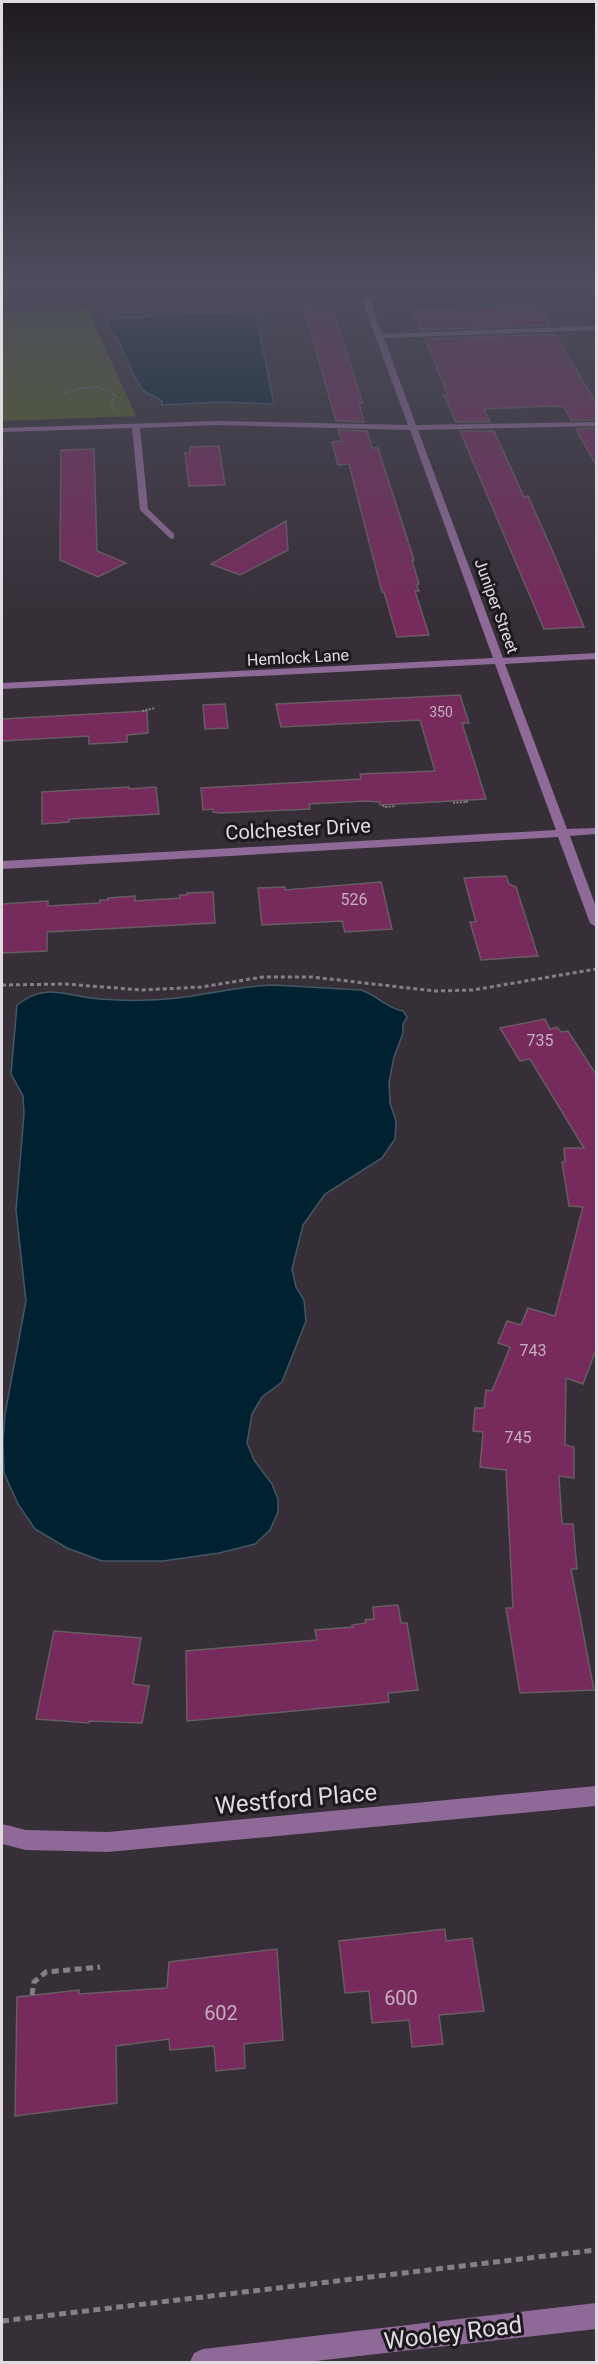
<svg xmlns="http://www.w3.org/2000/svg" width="598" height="2364" viewBox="0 0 598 2364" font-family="Roboto,sans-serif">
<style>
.green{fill:#556320}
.water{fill:#002130;stroke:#435865;stroke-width:1.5}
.building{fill:#762b5c;stroke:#695b63;stroke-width:1.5}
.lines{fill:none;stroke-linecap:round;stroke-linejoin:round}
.path-far2{stroke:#867f87;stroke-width:2;stroke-dasharray:2 1.5;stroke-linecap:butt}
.path-far1{stroke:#867f87;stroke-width:3;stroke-dasharray:4 3;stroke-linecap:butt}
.path{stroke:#867f87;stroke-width:5;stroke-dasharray:7 4.5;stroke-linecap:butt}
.minor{fill:#8f6997;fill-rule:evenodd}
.labels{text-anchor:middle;stroke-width:6;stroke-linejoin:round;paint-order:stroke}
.far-number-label{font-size:14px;fill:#c6aec0}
.far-street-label{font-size:16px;fill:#e0dae1;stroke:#1c181d}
.number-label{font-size:16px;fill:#c6aec0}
.street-label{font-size:20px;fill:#e0dae1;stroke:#1c181d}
.near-number-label{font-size:20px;fill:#c6aec0}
.near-street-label{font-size:24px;fill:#e0dae1;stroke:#1c181d}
</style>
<rect width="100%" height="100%" fill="#372f38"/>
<!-- green -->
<polygon class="green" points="88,310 136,416 2,421 2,313"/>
<!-- water -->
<g class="water">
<path d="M254,312l6,7 -3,1 17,84 -56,-2 -56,3v-4c-6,-5 -15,-6 -20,-12 -11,-15 -15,-31 -23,-47 -4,-8 -11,-9 -11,-19l5,-5h24l22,-4z"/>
<path d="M273,985l88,5c16,5 25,18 42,21l4,6 -4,7v9l-9,24 -5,25 1,21 6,18 -1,18 -13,19 -57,36 -22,31 -11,44 4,18 8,13 2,21 -24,61 -20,15 -10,17 -5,29 7,17 18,24 6,15v13l-8,18 -15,14 -36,9 -56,8h-61l-35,-13 -32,-19 -17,-25 -14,-31 -1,-31 2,-28 21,-113 -10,-91 8,-96 -1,-18 -12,-22 6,-69c30,-24 49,-8 83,-6 26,2 52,2 78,-1 32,-4 63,-12 95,-13z"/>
</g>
<!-- building -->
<g class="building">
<polygon points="539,306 550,325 421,330 413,310"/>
<polygon points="304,308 332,308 363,403 359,404 364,422 336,421"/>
<polygon points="555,334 597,405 597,420 571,420 564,407 552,406 484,409 490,422 456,422 444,395 448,395 425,339"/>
<polygon points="597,428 597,467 576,429"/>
<polygon points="338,430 367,431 372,448 378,448 414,560 412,560 419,584 416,584 419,591 415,591 429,635 397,637 384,592 382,592 349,464 338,465 332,442 342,441"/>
<polygon points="460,431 494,431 524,497 528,496 553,552 584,627 544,629"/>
<polygon points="219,446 225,485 189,486 185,453 190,453 190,447"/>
<polygon points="94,449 97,551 126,563 98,577 60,560 61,450"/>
<polygon points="286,521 288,550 240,575 211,564"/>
<polygon points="460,695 469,723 462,723 486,799 380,805 380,802 365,801 309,804 310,809 221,813 213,812 213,809 203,810 201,788 361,779 360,774 435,771 420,720 281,727 276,704"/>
<polygon points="225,704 228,728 205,729 203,705"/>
<polygon points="147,711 148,733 127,735 127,742 89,744 89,736 2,741 2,719"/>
<polygon points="129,787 129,789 156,787 159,814 69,819 69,822 42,824 42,792"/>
<polygon points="506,876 509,884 516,887 538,956 481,960 470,922 476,922 464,878"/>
<polygon points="381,882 392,929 345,932 342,921 262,925 258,888 285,887 285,890"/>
<polygon points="213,892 215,923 47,932 47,951 2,953 2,904 48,901 48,906 100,903 100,900 108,900 108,898 135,896 135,901 180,898 180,895 188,895 187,893"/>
<polygon points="545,1019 550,1029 557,1027 561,1032 568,1031 597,1076 597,1347 583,1384 566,1378 565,1445 574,1447 574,1478 559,1476 562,1524 573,1524 577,1569 571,1569 594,1690 520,1693 506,1608 513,1608 506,1470 480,1467 483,1432 473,1431 475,1408 484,1408 486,1390 492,1391 510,1347 498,1343 507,1321 521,1325 528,1308 555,1316 583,1207 569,1206 562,1162 565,1162 564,1148 584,1148 530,1059 520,1061 500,1028"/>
<polygon points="398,1605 401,1623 407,1623 418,1690 388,1693 389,1702 187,1721 186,1651 317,1640 315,1630 353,1627 352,1625 366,1623 365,1620 374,1619 373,1607"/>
<polygon points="54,1631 141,1638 133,1684 149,1686 142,1723 89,1721 89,1723 36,1719"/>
<polygon points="445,1929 446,1941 472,1938 484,2011 439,2015 443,2044 412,2047 409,2020 372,2023 369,1991 345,1993 339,1941"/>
<polygon points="277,1949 283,2040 244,2044 245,2068 216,2071 214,2046 170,2050 169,2039 116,2046 117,2103 15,2116 17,1997 79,1990 79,1994 167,1988 169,1962"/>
</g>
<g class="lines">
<!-- path-far2 -->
<g class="path-far2">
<path d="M65,393c17,-6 36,-10 50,3l-4,8 5,7"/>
<polyline points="142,711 155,708"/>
<polyline points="453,803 467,802 466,800"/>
<polyline points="383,805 384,807 396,806"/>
</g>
<!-- path-far1 -->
<polyline class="path-far1" points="2,985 65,984 142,990 201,987 263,977 312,977 435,991 473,990 596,969"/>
<!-- path -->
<g class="path">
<polyline points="32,1995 34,1982 46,1972 100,1967"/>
<polyline points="2,2321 596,2250"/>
</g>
<!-- minor -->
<g class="minor">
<polygon points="366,298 370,300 382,334 596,326 596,330 384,338 416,425 596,422 596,426 418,430 503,658 596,653 596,659 505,664 567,829 596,828 596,834 570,836 596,907 596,927 590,923 558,837 2,869 2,861 556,830 495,664 2,689 2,683 493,658 410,430 217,425 140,428 148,509 174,534 174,538 171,539 140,510 132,428 2,432 2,428 217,421 408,425 362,300"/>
<polygon points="596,1786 596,1806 108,1852 26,1850 2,1844 2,1824 26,1830 108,1832"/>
<polygon points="596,2303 596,2329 307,2362 190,2362 194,2353 203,2349"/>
</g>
</g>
<!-- sky -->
<linearGradient id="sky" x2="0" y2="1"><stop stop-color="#1e1a1f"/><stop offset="0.46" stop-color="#4d4d5e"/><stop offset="1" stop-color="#4d4d5e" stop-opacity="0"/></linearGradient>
<rect width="598" height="612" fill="url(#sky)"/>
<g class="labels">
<!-- far-number labels -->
<g class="far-number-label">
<text x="441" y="717">350</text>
</g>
<!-- far-street labels -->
<g class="far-street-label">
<text transform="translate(497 606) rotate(70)" y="6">Juniper Street</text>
<text transform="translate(298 657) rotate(-3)" y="6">Hemlock Lane</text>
</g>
<!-- number labels -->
<g class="number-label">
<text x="354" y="905">526</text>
<text x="540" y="1046">735</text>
<text x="533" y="1356">743</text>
<text x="518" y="1443">745</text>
</g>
<!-- street labels -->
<g class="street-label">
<text transform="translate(298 829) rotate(-3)" y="7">Colchester Drive</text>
</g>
<!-- near-number labels -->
<g class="near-number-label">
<text x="401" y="2005">600</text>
<text x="221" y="2020">602</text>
</g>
<!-- near-street labels -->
<g class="near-street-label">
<text transform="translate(296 1799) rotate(-5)" y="8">Westford Place</text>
<text transform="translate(453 2333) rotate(-7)" y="8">Wooley Road</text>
</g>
</g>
<!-- border -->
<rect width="598" height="2364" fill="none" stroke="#e0dae1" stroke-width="6"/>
</svg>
